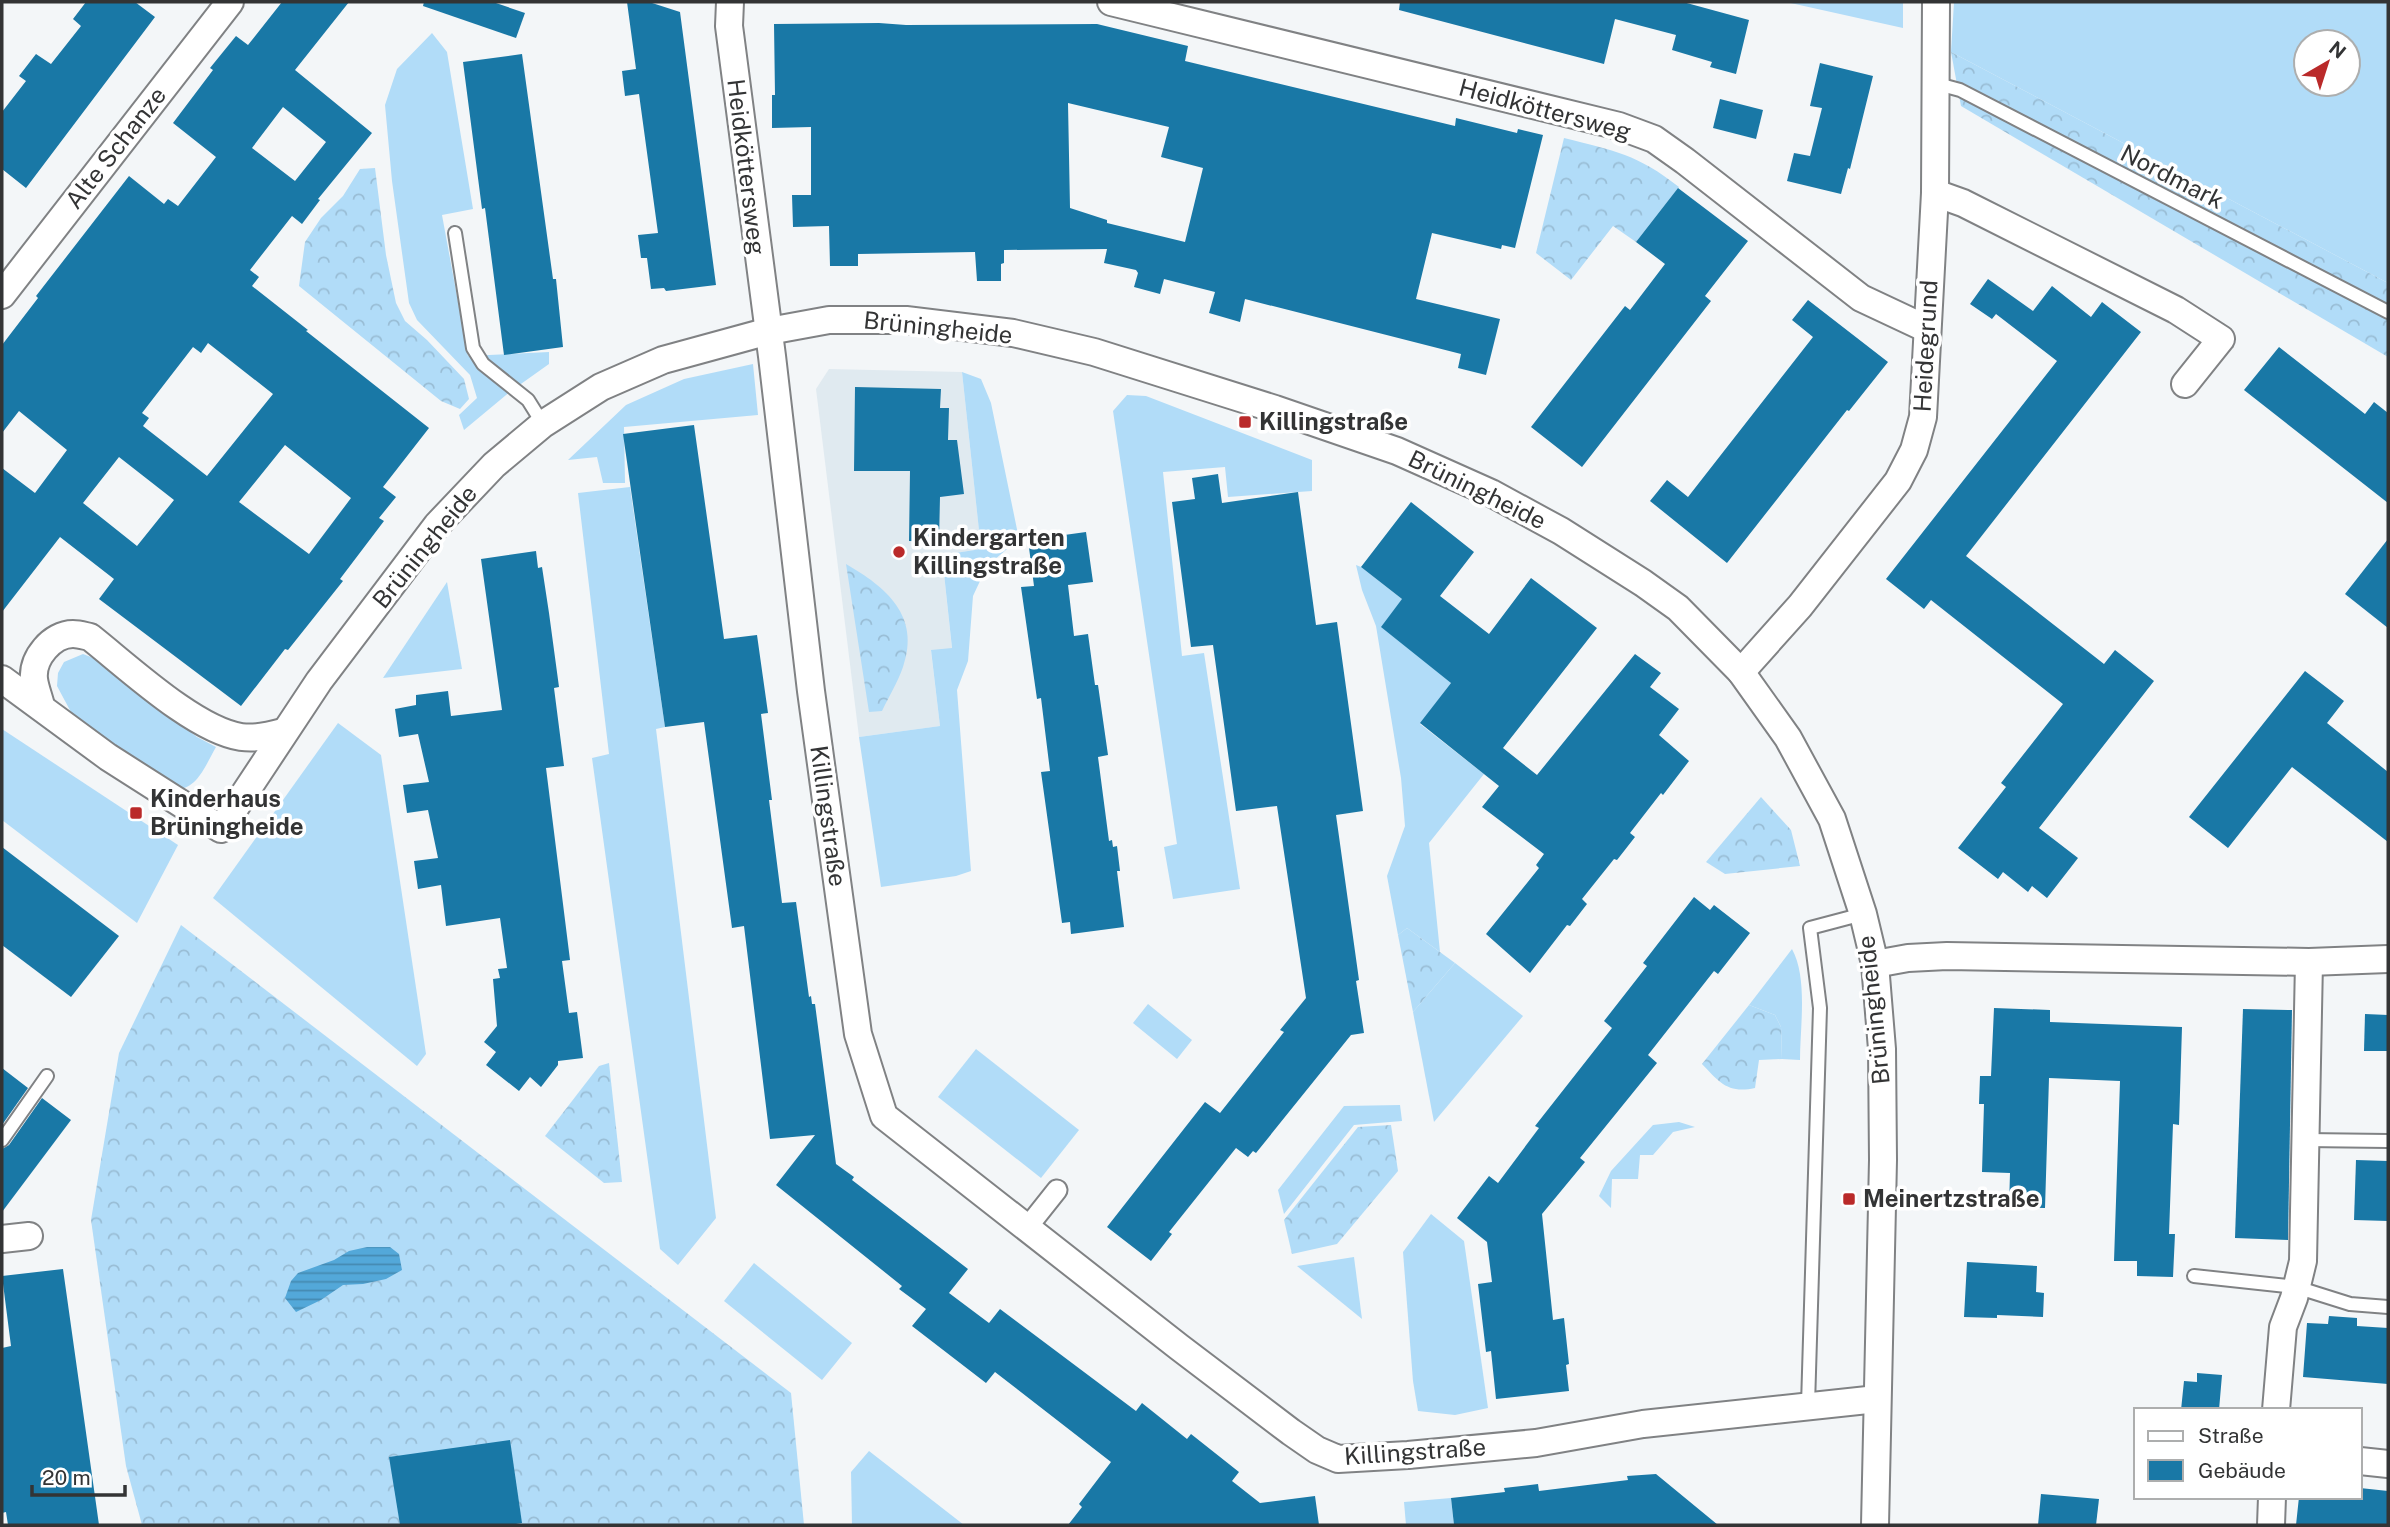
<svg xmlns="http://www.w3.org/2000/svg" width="2390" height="1527" viewBox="0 0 2390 1527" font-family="'Public Sans',sans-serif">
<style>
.built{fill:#e0eaf0}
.grass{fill:#b1dcf8;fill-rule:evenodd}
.forest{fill:url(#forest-crowns)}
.water{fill:url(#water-rules)}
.building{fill:#1978a6;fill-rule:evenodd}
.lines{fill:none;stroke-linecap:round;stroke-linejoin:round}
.service-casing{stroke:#808284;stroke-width:16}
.pedestrian-casing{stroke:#808284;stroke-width:23}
.minor-casing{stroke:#808284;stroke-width:30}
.service{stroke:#fff;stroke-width:12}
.pedestrian{stroke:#fff;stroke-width:19}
.minor{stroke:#fff;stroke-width:26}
.poi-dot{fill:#ba2a2a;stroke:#fff;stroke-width:2.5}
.labels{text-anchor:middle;stroke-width:7;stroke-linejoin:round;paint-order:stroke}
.street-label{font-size:24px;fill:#333435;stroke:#fff}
.poi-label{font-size:24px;font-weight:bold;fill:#333435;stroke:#fff;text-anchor:start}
</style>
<defs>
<pattern id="forest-crowns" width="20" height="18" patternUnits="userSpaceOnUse" patternTransform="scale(1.75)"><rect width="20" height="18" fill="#b1dcf8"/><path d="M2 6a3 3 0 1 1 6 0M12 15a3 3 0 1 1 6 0" fill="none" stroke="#99bdd5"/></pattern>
<pattern id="water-rules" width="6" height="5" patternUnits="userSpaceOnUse" patternTransform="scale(1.75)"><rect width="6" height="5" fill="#53a8d9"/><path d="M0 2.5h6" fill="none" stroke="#458ab1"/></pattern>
</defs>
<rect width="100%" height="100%" fill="#f3f6f8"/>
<!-- built -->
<polygon class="built" points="829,369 962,372 981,549 942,555 952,649 931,651 940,726 859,737 816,389"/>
<!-- grass -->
<g class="grass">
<polygon points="1786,2 1903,2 1903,28"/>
<path d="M1954,2h434v281l-437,-231zM2306,42h42v42h-42z"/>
<polygon points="432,33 447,52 473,209 442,215 468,356 549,352 549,364 511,391 464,430 459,415 477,398 470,375 417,320 409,303 392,181 385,105 397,69"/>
<polygon points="753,364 758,415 624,427 625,483 603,483 597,457 568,460 626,405 684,379"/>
<polygon points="962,372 981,379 991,403 1019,539 987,566 973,596 968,661 957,690 971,871 956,876 881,887 859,737 940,726 931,650 952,648 942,555 981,549"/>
<polygon points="1127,395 1146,396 1312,460 1312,491 1228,497 1225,467 1163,472 1182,656 1204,653 1240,889 1173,899 1164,847 1177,844 1113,411"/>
<polygon points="630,487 665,727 656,729 716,1218 678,1265 660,1249 592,758 609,754 578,493"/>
<polygon points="1356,565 1361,567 1402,599 1451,683 1420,724 1484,774 1429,843 1440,952 1407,928 1398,935 1387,876 1405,826 1401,778 1376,626 1362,590"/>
<polygon points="447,582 462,669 383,678"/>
<path d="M83,654l13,5 101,78 19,10c-10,17 -19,44 -41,42l-103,-75 -15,-28 1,-13 6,-11z"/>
<polygon points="338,723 381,755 426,1054 417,1066 213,898"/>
<polygon points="2,729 178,845 137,923 2,820"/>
<path d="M1792,949c16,29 8,78 8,111l-18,-1 -1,-32 -6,-12 -26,-10z"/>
<polygon points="1455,963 1523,1016 1434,1122 1413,1012"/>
<polygon points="1148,1004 1192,1040 1177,1059 1133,1023"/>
<polygon points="976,1049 1079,1130 1041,1178 938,1097"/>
<polygon points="1400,1105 1402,1121 1354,1125 1284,1214 1278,1190 1344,1106"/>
<polygon points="1679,1122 1695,1127 1673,1132 1653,1155 1640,1155 1638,1179 1612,1179 1611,1208 1599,1196 1611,1171 1653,1125"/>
<polygon points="1431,1214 1464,1241 1488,1408 1455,1415 1418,1411 1413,1381 1403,1252"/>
<polygon points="1354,1257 1362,1319 1297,1266"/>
<polygon points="754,1263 852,1343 822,1380 724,1301"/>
<polygon points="869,1451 964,1525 852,1525 851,1472"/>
<polygon points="1451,1498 1454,1525 1406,1525 1404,1502"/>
</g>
<!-- forest -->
<g class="forest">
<polygon points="1951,52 2388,283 2388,357 1961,106"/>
<path d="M1564,138c51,13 73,16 115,49l-43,55 -23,-16 -42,54 -35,-27z"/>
<polygon points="375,168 386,255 396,303 405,321 427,340 464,379 469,399 460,409 441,401 299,286 305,242 321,218 343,196 360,169"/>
<path d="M846,564c40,23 75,52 57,103 -5,15 -14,29 -21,44l-13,1z"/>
<polygon points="1761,797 1791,830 1800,866 1725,874 1706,862"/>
<polygon points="181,925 791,1393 804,1525 142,1525 126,1466 91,1220 119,1053"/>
<polygon points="1407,928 1455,963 1413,1012 1398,935"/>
<path d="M1749,1005l26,10 6,12 1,32 -23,1 -4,28c-27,6 -36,-6 -53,-24z"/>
<polygon points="609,1063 622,1182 604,1183 545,1136 599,1066"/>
<polygon points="1391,1125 1398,1171 1337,1244 1292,1254 1284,1220 1358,1127"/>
</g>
<!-- water -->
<polygon class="water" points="367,1247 390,1247 399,1254 402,1270 386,1279 363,1284 343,1285 321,1300 296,1312 285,1298 291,1281 298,1273 334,1260 349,1251"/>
<!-- building -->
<g class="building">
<polygon points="86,2 135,2 155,17 26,188 2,169 2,112 26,81 19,76 36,54 51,64 81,26 73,19"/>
<path d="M282,2h67l-54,68 77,63 -54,66 2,1 -18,24 -10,-8 -42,54 9,7 -7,9 56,44 -2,1 123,97 -46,59 13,10 -17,21 5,3 -44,58 3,2 -55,69 -3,-1 -44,57 -142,-107 15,-20 -54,-42 -58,75v-144l33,25 32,-43 -48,-39 -17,22v-88l36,-47 -2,-2 93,-120 35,28 4,-5 10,7 38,-49 -43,-34 40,-53 -3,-2 26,-32 12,9zM283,107l43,35 -31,39 -43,-33zM208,343l65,51 -66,82 -64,-50 6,-8 -7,-5 51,-66 8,6zM285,445l66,53 -42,56 -70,-52zM119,457l55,43 -37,46 -54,-43z"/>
<polygon points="424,2 493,2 525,13 516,38 423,6"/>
<polygon points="627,2 649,2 680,12 716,285 666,291 664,288 651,289 647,258 641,258 638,235 658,233 639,94 625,96 622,71 636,69"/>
<polygon points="1400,2 1683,2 1749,20 1736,74 1710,67 1712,62 1672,50 1676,35 1615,19 1604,64 1399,10"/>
<path d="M879,23l27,2 191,-1 91,22 -3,15 270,65 1,-8 61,15 1,-4 25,6 -28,113 -13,-3 -1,4 -69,-16 -16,66 84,20 -14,56 -28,-7 3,-14 -216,-55 -5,23 -31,-9 6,-21 -51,-13 -4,15 -26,-7 4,-14 -2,-3 -32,-7 3,-14 -103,1v13l-3,1v17h-24l-2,-29 -117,2v12h-28l-1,-40 -36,1 -1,-32h19v-68l-39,1v-33h3l-1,-71zM1068,103l101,24 -8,30 42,11 -18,74 -78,-19v-3l-37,-12z"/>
<polygon points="522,54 553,279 556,279 563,347 504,355 485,208 482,209 463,62"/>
<polygon points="1820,63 1873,76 1850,169 1848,168 1841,194 1787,181 1794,153 1810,156 1822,108 1810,106"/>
<polygon points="1720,99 1763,110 1756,139 1713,128"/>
<polygon points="1678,188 1748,241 1705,296 1711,301 1582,467 1531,427 1625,306 1630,310 1665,264 1636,242"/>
<polygon points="1988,279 2033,311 2052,286 2091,317 2102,302 2141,332 1966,556 2104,664 2115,650 2154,681 2039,828 2078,858 2047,898 2032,886 2028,892 2003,872 1998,879 1958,848 2006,787 2001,783 2063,704 1931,600 1924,609 1886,579 2057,361 1996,314 1992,319 1970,304"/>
<polygon points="1808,300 1888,362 1849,411 1847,410 1727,563 1650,501 1667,480 1688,497 1813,337 1792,320"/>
<polygon points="2279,347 2365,414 2374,402 2388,413 2388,503 2244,390"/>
<polygon points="855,387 941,389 940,408 949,408 948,440 957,440 964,494 940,497 939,542 909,541 910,471 854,471"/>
<polygon points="694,425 724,639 757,635 768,713 761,714 772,800 769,800 782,903 796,902 809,997 811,996 812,1004 815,1004 836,1164 854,1177 852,1180 968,1269 949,1293 989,1323 1000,1309 1136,1411 1142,1403 1187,1439 1191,1434 1239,1472 1232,1481 1260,1503 1315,1496 1319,1525 1068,1525 1082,1507 1079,1504 1111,1462 995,1372 986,1383 912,1326 926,1309 899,1289 902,1286 776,1185 815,1135 770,1139 744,926 732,928 704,722 665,727 623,434"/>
<polygon points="1218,474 1222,503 1298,492 1316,625 1337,622 1363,811 1336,815 1359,980 1356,981 1364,1033 1351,1035 1256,1153 1253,1151 1248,1157 1236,1148 1169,1232 1172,1234 1151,1261 1107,1227 1205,1102 1220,1113 1284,1032 1280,1030 1306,998 1277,806 1236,811 1213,645 1191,647 1172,502 1195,499 1192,478"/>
<polygon points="1411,502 1474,552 1440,596 1489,634 1531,578 1597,628 1503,748 1537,775 1635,654 1661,673 1650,687 1679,709 1659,735 1689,761 1663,795 1661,793 1630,833 1635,837 1617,860 1614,859 1582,899 1587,904 1570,926 1567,925 1530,973 1486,934 1539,868 1536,865 1544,854 1482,807 1499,786 1420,723 1451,683 1381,627 1402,599 1361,567"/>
<polygon points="1086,532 1093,582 1068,585 1074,636 1088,634 1095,685 1098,685 1108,755 1098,757 1109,841 1112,840 1113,847 1117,846 1120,871 1117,871 1124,927 1071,934 1070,922 1062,923 1041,772 1050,771 1041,698 1037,699 1021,587 1034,586 1028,540"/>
<polygon points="2388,539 2388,628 2345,594"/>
<polygon points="536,551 538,568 542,567 549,613 559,687 554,688 564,766 546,768 570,960 562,961 569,1013 577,1012 583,1058 558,1061 558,1065 541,1087 530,1077 519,1091 486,1065 496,1052 484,1042 497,1026 493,979 500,978 498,969 507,968 500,918 446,926 441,885 418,889 414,861 438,858 428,810 407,813 403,785 429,782 418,734 399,737 395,709 416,705 416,695 448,691 451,716 502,710 481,559"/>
<polygon points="2305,671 2344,701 2327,723 2388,772 2388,842 2292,767 2228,848 2189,817"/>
<polygon points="2,847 119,936 71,997 2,945"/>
<polygon points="1694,897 1710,910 1714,905 1750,933 1718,974 1714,971 1648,1055 1657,1063 1580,1158 1585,1162 1542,1214 1553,1320 1564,1318 1569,1364 1566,1365 1569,1391 1496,1399 1491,1351 1486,1352 1478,1284 1492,1282 1487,1242 1457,1218 1489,1176 1498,1183 1539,1128 1535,1126 1612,1028 1604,1021 1647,966 1643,963"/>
<polygon points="1994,1008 2050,1010 2050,1022 2182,1027 2179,1125 2173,1124 2172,1151 2169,1234 2175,1234 2173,1277 2137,1276 2137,1261 2114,1261 2120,1081 2049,1078 2045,1208 2009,1207 2010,1173 1982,1172 1984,1104 1979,1104 1980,1076 1991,1076"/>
<polygon points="2243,1009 2292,1010 2288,1240 2235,1238"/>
<polygon points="2365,1014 2388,1015 2388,1051 2364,1051"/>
<polygon points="2,1068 28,1088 2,1125"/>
<polygon points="42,1098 71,1120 2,1212 2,1149 9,1145"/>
<polygon points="2356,1160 2388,1161 2388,1221 2354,1220"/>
<polygon points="1967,1262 2037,1266 2036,1292 2044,1293 2043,1317 1997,1315 1997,1318 1964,1317"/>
<polygon points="63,1269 99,1525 8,1525 6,1512 2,1513 2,1348 11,1346 2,1276"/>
<polygon points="2329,1316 2357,1318 2357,1326 2388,1328 2388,1384 2303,1377 2307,1323 2328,1324"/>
<polygon points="2197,1373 2222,1375 2219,1410 2181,1410 2184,1381 2197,1382"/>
<polygon points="510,1440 522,1523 510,1525 400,1525 389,1457"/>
<polygon points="1656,1474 1718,1525 1454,1525 1451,1498 1505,1492 1504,1488 1538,1484 1539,1491 1628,1480 1627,1476"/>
<polygon points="2360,1488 2388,1491 2388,1525 2296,1525 2299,1497 2360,1497"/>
<polygon points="2041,1494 2099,1499 2096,1525 2038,1525"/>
</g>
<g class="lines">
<defs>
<g id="service">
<polyline points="1934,83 1960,90 2388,312"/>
<polyline points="455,233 473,348 483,364 528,400 543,424"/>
<polyline points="2,1140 47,1076"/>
<polyline points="2305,1140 2388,1141"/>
<polyline points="2194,1276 2296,1287 2350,1304 2388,1307"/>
<polyline points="1808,1405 1820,1008 1810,928 1863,914"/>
</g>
<polyline id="pedestrian" points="1026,1229 1057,1190"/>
<g id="minor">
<polyline points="730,2 729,26 772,356 811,691 858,1034 884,1116 1179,1347 1291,1432 1317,1450 1338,1459 1408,1455 1536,1443 1643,1424 1877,1399"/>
<polyline points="1111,2 1619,126 1654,139 1685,161 1861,298 1927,329"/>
<polyline points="1935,193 1963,203 2176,310 2221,339 2185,384"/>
<polyline points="2,295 230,2"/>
<polyline points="1741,672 1800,606 1898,481 1914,450 1923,417 1935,193 1936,2"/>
<polyline points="2,679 108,757 221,829 319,681 437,525 494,465 543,424 601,387 663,360 769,331 829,320 906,320 1013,333 1094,352 1275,409 1397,451 1491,493 1561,531 1643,583 1678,608 1741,672 1788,738 1832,819 1863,914 1875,964 1882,1049 1883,1160 1875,1525"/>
<path d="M41,706c-2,-9 -6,-18 -7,-27 -2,-21 18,-45 39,-45 6,0 12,2 17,3 38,30 105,93 151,100 15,2 28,-1 42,-5"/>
<polyline points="1875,964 1908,958 1947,956 2309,962 2388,959"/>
<polyline points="2,1239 29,1236"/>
<polyline points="2276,1410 2283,1327 2294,1298 2303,1261 2309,962"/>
<polyline points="2360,1461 2388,1464"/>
<polyline points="2271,1525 2272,1497"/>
</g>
</defs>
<!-- service casing -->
<use href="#service" class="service-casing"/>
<!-- pedestrian casing -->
<use href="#pedestrian" class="pedestrian-casing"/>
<!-- minor casing -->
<use href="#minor" class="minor-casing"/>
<!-- service -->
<use href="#service" class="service"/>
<!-- pedestrian -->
<use href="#pedestrian" class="pedestrian"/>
<!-- minor -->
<use href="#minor" class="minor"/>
</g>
<!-- markers -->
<g class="poi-dot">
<rect x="1238" y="415" width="14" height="14" rx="3.5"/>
<circle cx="899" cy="552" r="7"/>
<rect x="129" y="806" width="14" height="14" rx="3.5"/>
<rect x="1842" y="1192" width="14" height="14" rx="3.5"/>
</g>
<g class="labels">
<!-- street labels -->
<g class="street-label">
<text transform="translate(1545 110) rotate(15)" y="8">Heidköttersweg</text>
<text transform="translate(116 148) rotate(-52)" y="8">Alte Schanze</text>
<text transform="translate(746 167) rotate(83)" y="8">Heidköttersweg</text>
<text transform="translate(2172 177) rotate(27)" y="8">Nordmark</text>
<text transform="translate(938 328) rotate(6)" y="8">Brüningheide</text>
<text transform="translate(1926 346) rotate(-87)" y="8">Heidegrund</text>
<text transform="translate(1477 490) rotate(26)" y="8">Brüningheide</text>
<text transform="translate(425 547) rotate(-51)" y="8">Brüningheide</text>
<text transform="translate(828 816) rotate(82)" y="8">Killingstraße</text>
<text transform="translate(1874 1010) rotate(-96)" y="8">Brüningheide</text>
<text transform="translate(1415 1452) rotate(-4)" y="8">Killingstraße</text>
</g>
<!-- poi labels -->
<g class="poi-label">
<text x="1259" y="430">Killingstraße</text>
<text x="913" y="546">Kindergarten<tspan x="913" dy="28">Killingstraße</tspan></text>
<text x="150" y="807">Kinderhaus<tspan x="150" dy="28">Brüningheide</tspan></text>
<text x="1863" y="1207">Meinertzstraße</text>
</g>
</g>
<!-- border -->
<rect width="2390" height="1527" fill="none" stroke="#333435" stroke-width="7"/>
<!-- legend -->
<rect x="2134" y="1408" width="228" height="91" fill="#ffffff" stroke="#adaeae" stroke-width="2"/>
<rect x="2148" y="1431" width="35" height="10" fill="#ffffff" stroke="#adaeae" stroke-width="2"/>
<text x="2198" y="1443" font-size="21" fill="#333435">Straße</text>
<rect x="2148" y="1460" width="35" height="21" fill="#1978a6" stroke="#adaeae" stroke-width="2"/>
<text x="2198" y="1478" font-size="21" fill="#333435">Gebäude</text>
<!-- north arrow -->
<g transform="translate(2327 63) rotate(39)"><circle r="33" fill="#ffffff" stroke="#adaeae" stroke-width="2"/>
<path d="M0-5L12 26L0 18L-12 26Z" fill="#ba2a2a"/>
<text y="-10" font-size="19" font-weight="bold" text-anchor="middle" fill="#333435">N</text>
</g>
<!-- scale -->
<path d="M32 1485v10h93v-10" fill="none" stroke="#333435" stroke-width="3.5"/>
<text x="42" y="1485" font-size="21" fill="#333435" stroke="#ffffff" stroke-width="5" paint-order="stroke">20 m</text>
</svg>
